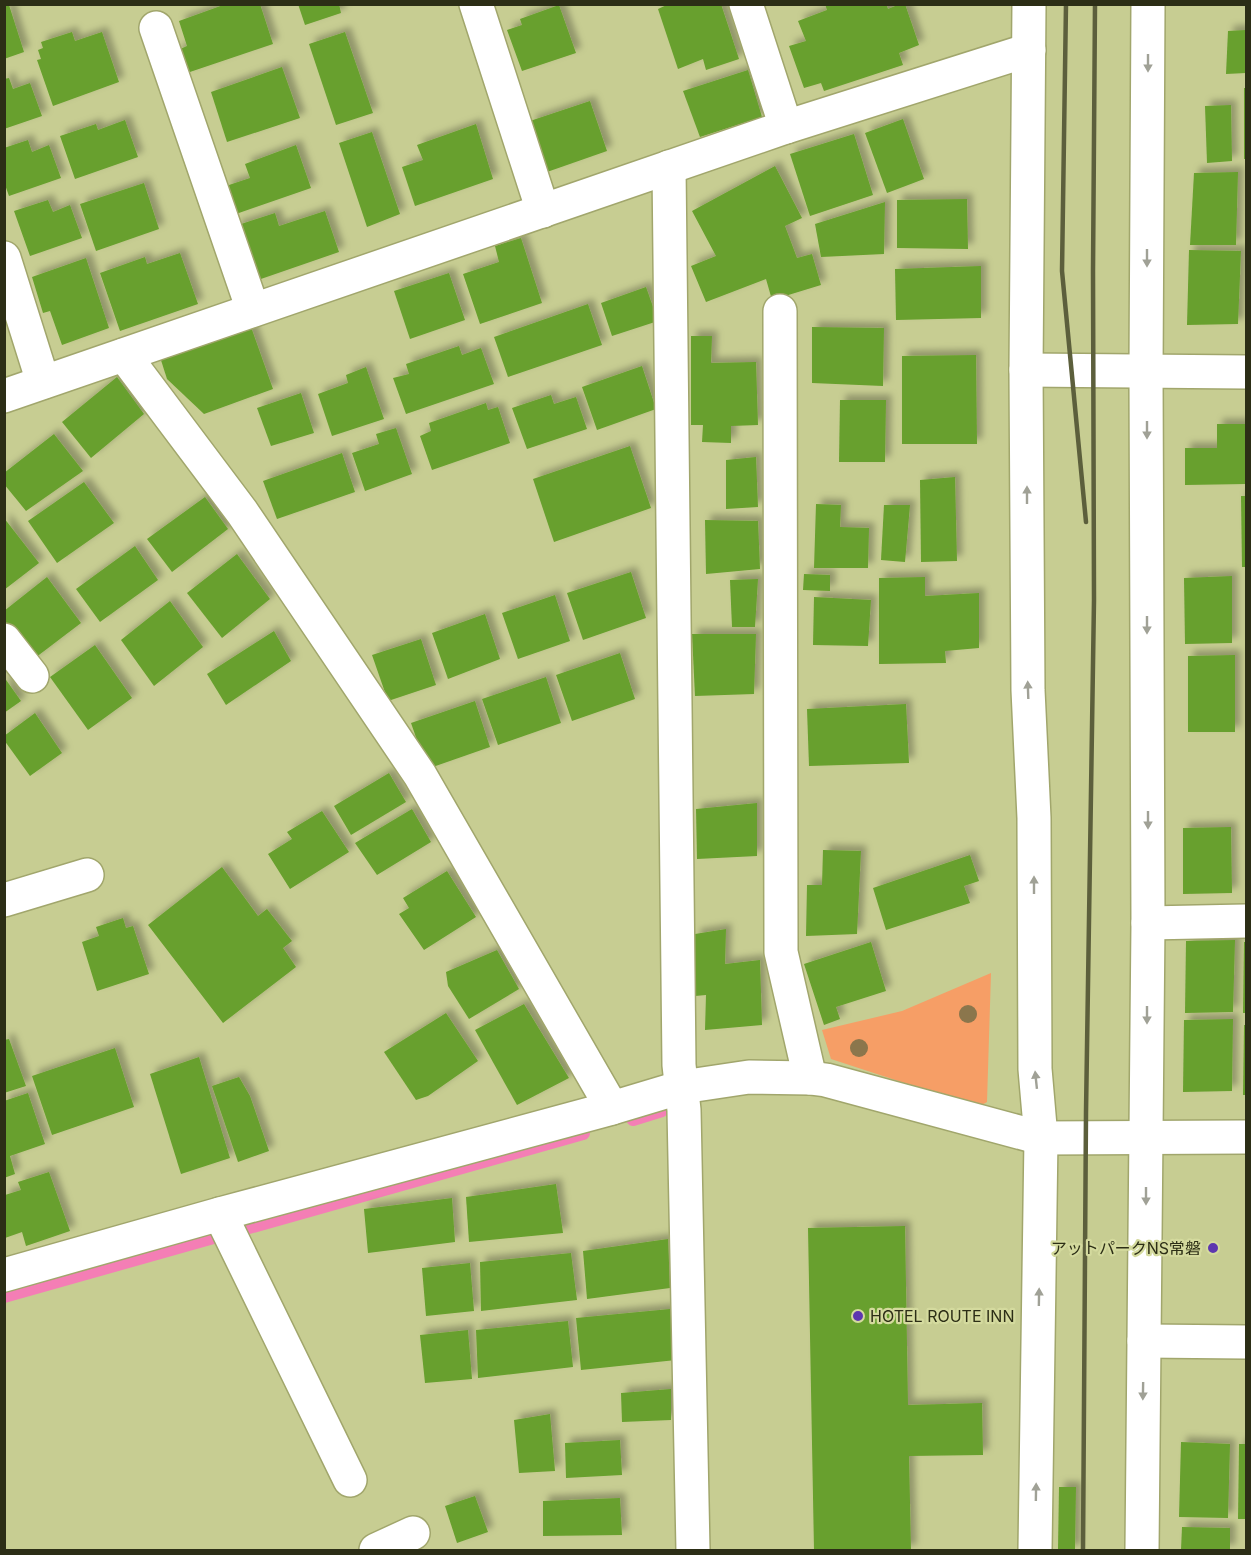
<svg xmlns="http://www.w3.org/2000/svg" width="1251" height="1555" viewBox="0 0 1251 1555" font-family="Inter,'Noto Sans JP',sans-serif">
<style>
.green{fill:#f69e66}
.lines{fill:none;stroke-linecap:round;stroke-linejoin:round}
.stream{stroke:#f47eb5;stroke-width:14}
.building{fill:#67a02d;filter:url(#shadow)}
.street-casing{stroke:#a1a66c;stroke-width:36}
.street{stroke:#fff;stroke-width:33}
.rail{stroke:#5c5f3c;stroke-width:4.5}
.tree{fill:#8b764c}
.oneway{fill:#a0a196}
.poi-dot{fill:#5d37af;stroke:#d4da9e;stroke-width:2}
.labels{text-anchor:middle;stroke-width:4.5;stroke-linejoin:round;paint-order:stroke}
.poi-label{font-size:16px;fill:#2c2e16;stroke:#d4da9e;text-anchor:end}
</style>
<defs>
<filter id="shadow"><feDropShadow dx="5.5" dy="-5.5" stdDeviation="3" flood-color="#0004"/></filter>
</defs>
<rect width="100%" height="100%" fill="#c7cd92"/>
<!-- green -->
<polygon class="green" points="991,973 987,1102 978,1107 831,1059 822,1030 902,1011"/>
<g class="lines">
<!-- stream -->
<g class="stream">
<polyline points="633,1119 662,1110"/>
<polyline points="4,1296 583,1133"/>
</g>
</g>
<!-- building -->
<g class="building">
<polygon points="226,4 260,4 273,44 184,74 176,51 187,46 179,21"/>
<polygon points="298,4 339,4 341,13 305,25"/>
<polygon points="669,4 721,4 739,59 706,70 703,59 678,69 658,9"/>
<polygon points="825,4 886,4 888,9 900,4 905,4 919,45 899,53 903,65 824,91 821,83 804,88 789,46 806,41 798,21 827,10"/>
<polygon points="4,5 9,5 24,52 4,59"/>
<polygon points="559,5 576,53 522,71 507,30 522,25 520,19"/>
<polygon points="1246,30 1246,73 1226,74 1228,31"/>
<polygon points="72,32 75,41 102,32 119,82 53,106 37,60 41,59 38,50 43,48 41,42"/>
<polygon points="345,32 373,113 336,125 309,44"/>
<polygon points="282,67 300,118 227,142 211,92"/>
<polygon points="748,70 762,117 700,137 683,91"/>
<polygon points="9,78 13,89 30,83 42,116 4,129 4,79"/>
<rect x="1244" y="88" width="2" height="71"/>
<polygon points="590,101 607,151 547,172 530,121"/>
<polygon points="1231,105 1232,161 1207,163 1205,106"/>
<polygon points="903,119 924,179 887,193 865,133"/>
<polygon points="125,120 138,157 75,179 60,136 96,124 98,130"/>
<polygon points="476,124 493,179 415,206 402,167 423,160 417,145"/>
<polygon points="372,132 400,214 367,227 339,143"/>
<polygon points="854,134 873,195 810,216 790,154"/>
<polygon points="28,140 32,152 49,145 61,178 9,196 4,182 4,148"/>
<polygon points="296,145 311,188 236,214 226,186 250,178 245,164"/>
<polygon points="775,166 802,218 785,226 797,258 812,254 821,285 772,300 766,279 706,302 691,266 716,256 692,211"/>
<polygon points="1238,172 1236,245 1190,245 1194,173"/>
<polygon points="144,183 159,229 96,251 80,204"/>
<polygon points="967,199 968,249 897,248 897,200"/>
<polygon points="48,200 53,212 70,205 82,238 30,256 14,211"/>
<polygon points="885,202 884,254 821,257 815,224"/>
<polygon points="325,211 339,252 258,280 235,226 275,213 279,226"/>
<polygon points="521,238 542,303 480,324 463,274 499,262 495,246"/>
<polygon points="1189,250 1241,251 1238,324 1187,325"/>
<polygon points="180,253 198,304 120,331 100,273 145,257 147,264"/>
<polygon points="86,258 109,328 62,345 50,311 43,313 32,277"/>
<polygon points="981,266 981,318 896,320 895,269"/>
<polygon points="449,273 465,320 410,339 394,291"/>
<polygon points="646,287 658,321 612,336 601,303"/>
<polygon points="588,304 602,345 508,377 494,337"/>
<polygon points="251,327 273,389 204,414 167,379 160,357"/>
<polygon points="812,327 884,328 883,386 812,383"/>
<polygon points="691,336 712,336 711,363 756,362 758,425 731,426 731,443 702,442 703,425 691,425"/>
<polygon points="459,346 462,355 481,348 494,384 406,414 393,378 409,374 406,364"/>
<polygon points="976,355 977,444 902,444 902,356"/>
<polygon points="642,366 656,409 597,430 582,387"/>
<polygon points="366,367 384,419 332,436 318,394 348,383 346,375"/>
<polygon points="117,377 144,414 91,458 62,422"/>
<polygon points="301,393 314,433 271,446 257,408"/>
<polygon points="551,395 554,404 576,397 587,429 527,449 512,408"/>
<polygon points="840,400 886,400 885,462 839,462"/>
<polygon points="486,403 488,410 498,407 510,443 432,470 420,436 431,431 429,423"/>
<polygon points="1217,424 1246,424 1246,484 1185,485 1185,448 1217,448"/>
<polygon points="396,428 412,474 365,491 352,453 379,444 376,434"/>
<polygon points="54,434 83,471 26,511 4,484 4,473"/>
<polygon points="630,446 651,508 554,542 533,479"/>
<polygon points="342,453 355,492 277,519 263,481"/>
<polygon points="756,457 758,507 726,509 726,460"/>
<polygon points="955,477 957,561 921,562 920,480"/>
<polygon points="84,482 114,523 57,563 28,521"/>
<polygon points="1241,496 1246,496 1246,567 1242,567"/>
<polygon points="205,497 228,529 172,572 147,539"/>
<polygon points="816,504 841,505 840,527 869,528 868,568 814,568"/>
<polygon points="884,505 910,505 905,562 881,560"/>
<polygon points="4,518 39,563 4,590"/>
<polygon points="705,520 758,521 760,569 706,574"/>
<polygon points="135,546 158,580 100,622 76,589"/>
<polygon points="237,554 270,599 222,638 187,593"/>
<polygon points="631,572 646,618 583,640 567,593"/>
<polygon points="804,574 830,575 830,591 803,590"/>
<polygon points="1232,576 1232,643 1185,644 1184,578"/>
<polygon points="47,577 81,623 31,661 4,625 4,611"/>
<polygon points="925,577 925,596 979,593 979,648 945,651 946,663 879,664 879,578"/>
<polygon points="758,579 755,627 732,627 730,580"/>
<polygon points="555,595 570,641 518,659 502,613"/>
<polygon points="814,597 871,600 868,646 813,645"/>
<polygon points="170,601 203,647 154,686 121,640"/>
<polygon points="485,614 500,659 448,679 432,633"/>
<polygon points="274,631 291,661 226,705 207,674"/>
<polygon points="692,634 756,634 754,694 695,696"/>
<polygon points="421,639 436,685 388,701 372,655"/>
<polygon points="95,645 132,698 88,730 50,677"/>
<polygon points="620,653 635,699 572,721 556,675"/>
<polygon points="1235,655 1235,732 1188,732 1188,656"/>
<polygon points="4,677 21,701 4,713"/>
<polygon points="546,677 561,723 498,745 482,699"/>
<polygon points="475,701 490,747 427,769 411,723"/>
<polygon points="906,704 909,763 809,766 807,709"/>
<polygon points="35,713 62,753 30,776 4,740 4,736"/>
<polygon points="389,773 406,802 351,835 334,806"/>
<polygon points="757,803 757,856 697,859 696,809"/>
<polygon points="412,809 431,842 377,875 355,843"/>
<polygon points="322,811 349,852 290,889 268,854 292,839 287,832"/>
<polygon points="1231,827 1232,893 1183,894 1183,828"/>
<polygon points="823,850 861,851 857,934 806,936 807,885 822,885"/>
<polygon points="970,855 979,881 964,886 970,903 886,930 873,888"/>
<polygon points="222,867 258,916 267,909 292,941 283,948 296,967 223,1023 148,925"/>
<polygon points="447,871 476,917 424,950 399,914 409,908 403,898"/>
<polygon points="123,918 126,928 133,926 149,974 97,991 82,942 99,936 96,927"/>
<polygon points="726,929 725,964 760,960 762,1025 705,1030 706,995 695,996 695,934"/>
<polygon points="1235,940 1233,1012 1185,1013 1186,941"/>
<polygon points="871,942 886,991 836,1007 840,1019 824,1025 804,964"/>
<polygon points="1244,942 1246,942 1246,1013 1243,1013"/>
<polygon points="497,950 519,989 469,1019 448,986 446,972"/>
<polygon points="524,1004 569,1078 517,1105 475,1030"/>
<polygon points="446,1013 478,1061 428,1096 416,1100 384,1052"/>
<polygon points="1233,1019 1232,1091 1183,1092 1184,1020"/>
<polygon points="1244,1025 1246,1025 1246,1095 1243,1095"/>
<polygon points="9,1039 26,1086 4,1093 4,1040"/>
<polygon points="115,1048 134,1107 52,1135 32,1076"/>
<polygon points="199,1057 230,1158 181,1174 150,1074"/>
<polygon points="239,1077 250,1096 269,1151 238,1162 212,1086"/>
<polygon points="28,1093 45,1144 10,1156 15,1174 4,1178 4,1101"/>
<polygon points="49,1172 70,1231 26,1246 22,1232 5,1238 5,1195 21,1190 18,1182"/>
<polygon points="556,1184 563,1233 469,1242 466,1197"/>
<polygon points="452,1198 455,1242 368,1253 364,1209"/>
<polygon points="905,1226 908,1405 982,1403 983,1455 909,1456 911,1550 814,1550 808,1228"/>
<polygon points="668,1239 670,1288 587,1299 583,1251"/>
<polygon points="571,1253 577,1300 481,1311 480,1262"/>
<polygon points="470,1263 474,1311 426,1316 422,1268"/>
<polygon points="670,1309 676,1360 581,1370 576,1318"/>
<polygon points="568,1321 573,1367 478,1378 476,1330"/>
<polygon points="468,1330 472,1379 425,1383 420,1335"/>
<polygon points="671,1389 671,1420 622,1422 621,1393"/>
<polygon points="550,1414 555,1471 519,1473 514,1420"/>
<polygon points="620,1440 622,1475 566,1478 565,1443"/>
<polygon points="1181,1442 1230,1444 1228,1518 1179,1517"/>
<polygon points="1239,1444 1246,1444 1246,1519 1238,1519"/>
<polygon points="1059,1487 1076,1487 1075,1550 1058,1550"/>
<polygon points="475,1496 488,1532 457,1543 445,1506"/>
<polygon points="620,1498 622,1535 543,1536 543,1501"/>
<polygon points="1182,1527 1230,1528 1230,1550 1181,1550"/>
</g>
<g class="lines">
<defs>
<g id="street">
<polyline points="476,4 543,211"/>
<polyline points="746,4 786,127"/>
<polyline points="1029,4 1026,370 1028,690 1034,818 1035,1069 1041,1138 1035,1550"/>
<polyline points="156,28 253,310"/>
<polyline points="669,167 679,1065 684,1110 693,1550"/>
<polyline points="4,258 43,382"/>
<polyline points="780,311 781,952 810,1078"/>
<polyline points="124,355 242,512 420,775 612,1108"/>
<polyline points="1026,370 1246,372"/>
<polyline points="4,396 786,127 1029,50"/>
<polyline points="4,640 32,676"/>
<polyline points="4,900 87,875"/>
<polyline points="1148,923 1246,921"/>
<polyline points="220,1214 350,1480"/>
<polyline points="4,1275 220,1214 612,1108 682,1087 749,1077 810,1078 826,1080 1041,1138 1246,1137"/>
<polyline points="1144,1341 1246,1342"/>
<polyline points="376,1550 413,1533"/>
<polyline points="1142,1550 1148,923 1146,371 1148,4"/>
</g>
</defs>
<!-- street casing -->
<use href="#street" class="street-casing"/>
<!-- street -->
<use href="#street" class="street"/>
<!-- rail -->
<g class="rail">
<polyline points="1066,4 1062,271 1086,522"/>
<polyline points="1083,1550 1086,1112 1094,600 1093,271 1095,4"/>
</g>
</g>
<!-- trees -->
<g class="tree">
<circle cx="968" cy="1014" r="9"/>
<circle cx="859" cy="1048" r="9"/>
</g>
<!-- one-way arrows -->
<defs><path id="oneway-solid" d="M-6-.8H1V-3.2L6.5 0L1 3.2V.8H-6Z" transform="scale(1.5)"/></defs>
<g class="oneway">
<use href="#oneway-solid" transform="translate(1148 63) rotate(90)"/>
<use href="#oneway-solid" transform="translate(1147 258) rotate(90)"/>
<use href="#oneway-solid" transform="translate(1147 430) rotate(90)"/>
<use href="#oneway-solid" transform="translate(1027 495) rotate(-90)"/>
<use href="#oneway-solid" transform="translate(1147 625) rotate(90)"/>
<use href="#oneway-solid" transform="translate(1028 690) rotate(-92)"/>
<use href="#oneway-solid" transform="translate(1148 820) rotate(90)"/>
<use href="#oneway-solid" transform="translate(1034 885) rotate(-90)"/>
<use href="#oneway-solid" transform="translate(1147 1015) rotate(90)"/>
<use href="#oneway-solid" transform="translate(1036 1080) rotate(-96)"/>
<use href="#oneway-solid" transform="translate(1146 1196) rotate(90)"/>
<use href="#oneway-solid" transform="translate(1039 1297) rotate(-89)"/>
<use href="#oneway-solid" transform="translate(1143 1391) rotate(91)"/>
<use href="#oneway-solid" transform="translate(1036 1492) rotate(-89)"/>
</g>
<!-- markers -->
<g class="poi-dot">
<circle cx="1213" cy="1248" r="6"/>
<circle cx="858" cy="1316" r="6"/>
</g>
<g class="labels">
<!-- poi labels -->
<g class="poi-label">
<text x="1201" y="1254">アットパークNS常磐</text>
<text x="870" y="1322" text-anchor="start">HOTEL ROUTE INN</text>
</g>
</g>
<!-- border -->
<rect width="1251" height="1555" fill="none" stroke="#2c2e16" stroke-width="12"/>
</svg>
